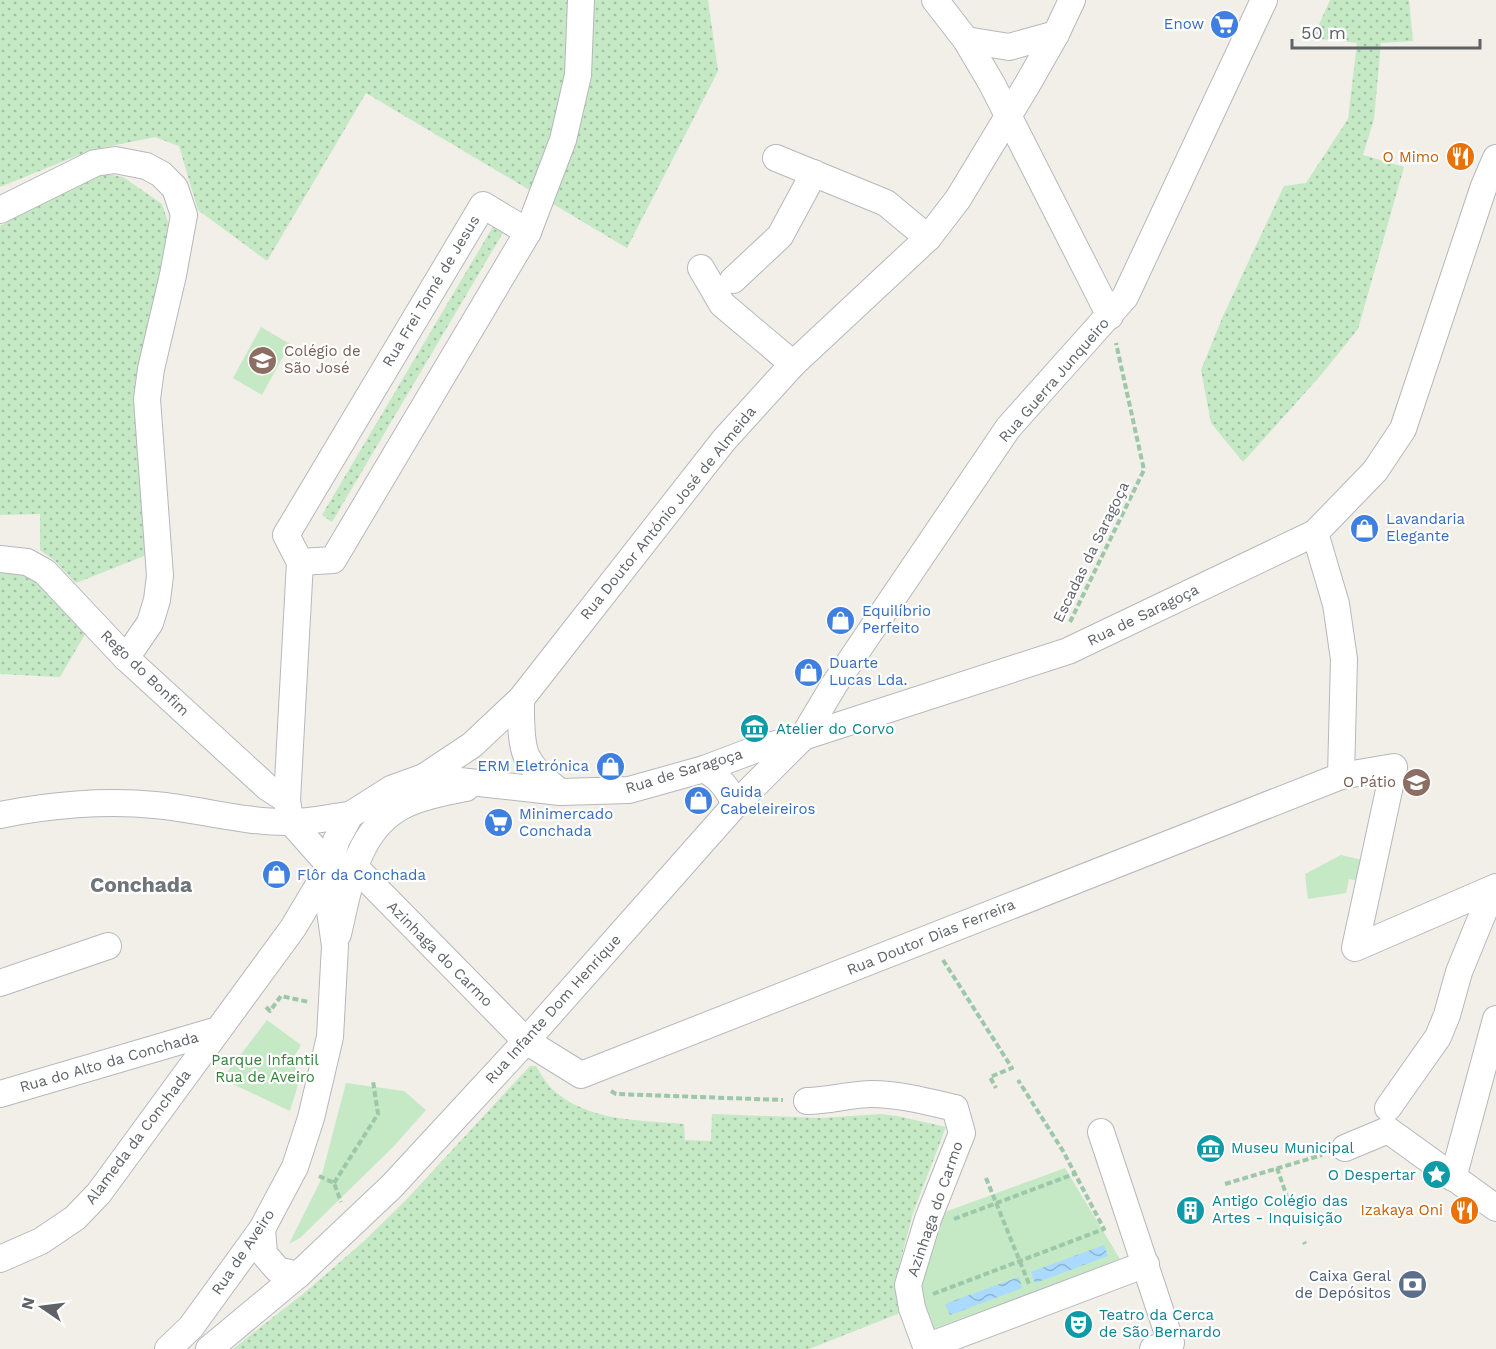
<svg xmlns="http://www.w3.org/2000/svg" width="1496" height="1349" viewBox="0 0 1496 1349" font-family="'Work Sans',sans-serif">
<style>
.grass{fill:url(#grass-dots)}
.green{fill:#c5e8c5}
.water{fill:url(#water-waves)}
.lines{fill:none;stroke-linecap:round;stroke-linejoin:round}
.minor-casing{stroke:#b5b8bc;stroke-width:28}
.path{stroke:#9cc7a9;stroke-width:4;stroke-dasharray:6 3;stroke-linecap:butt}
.minor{stroke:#fff;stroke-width:26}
.labels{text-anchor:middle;stroke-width:4.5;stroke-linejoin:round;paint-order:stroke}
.shop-label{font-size:15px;fill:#366cbe;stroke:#fff;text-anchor:start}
.food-label{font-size:15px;fill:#c56008;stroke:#fff;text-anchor:end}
.street-label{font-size:15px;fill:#5f6368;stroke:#fff}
.education-label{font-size:15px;fill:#785e54;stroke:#fff;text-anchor:start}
.culture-label{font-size:15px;fill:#0d838f;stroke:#fff;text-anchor:start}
.park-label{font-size:15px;fill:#348238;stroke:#fff}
.service-label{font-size:15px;fill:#4e5e75;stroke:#fff;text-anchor:end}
.district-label{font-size:21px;font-weight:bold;fill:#70757a;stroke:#fff}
</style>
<defs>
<pattern id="grass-dots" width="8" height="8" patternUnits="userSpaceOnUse" patternTransform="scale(1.5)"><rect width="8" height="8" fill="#c5e8c5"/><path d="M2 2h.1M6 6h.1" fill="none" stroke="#a3c0a4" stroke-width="1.8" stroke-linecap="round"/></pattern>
<pattern id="water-waves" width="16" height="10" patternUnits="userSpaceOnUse" patternTransform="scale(1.5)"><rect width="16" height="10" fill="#aadaff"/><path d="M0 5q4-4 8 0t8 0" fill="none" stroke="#8eb4d2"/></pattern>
</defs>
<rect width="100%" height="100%" fill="#f1efe8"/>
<!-- grass -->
<g class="grass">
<polygon points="0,0 708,0 718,71 627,248 366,93 267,261 198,210 179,146 155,137 91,150 0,187"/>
<polygon points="1330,0 1409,0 1413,41 1381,43 1374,119 1363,155 1404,167 1358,329 1321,375 1243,462 1211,423 1201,370 1223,316 1284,186 1306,183 1348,119 1357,43 1313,38"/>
<polygon points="96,172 123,177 162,204 169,225 139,382 149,554 76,583 54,560 40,550 40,514 0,515 0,226"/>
<polygon points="494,225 504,231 332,522 322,515"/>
<polygon points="0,569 24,572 39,579 88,629 60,677 0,674"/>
<path d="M530,1066h6c5,8 10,17 16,23 36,33 87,31 132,35l1,16 26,1 1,-27 110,4 58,-4 17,2 49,11 -33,86 -19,72 6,28 -91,36h-576l76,-60 54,-47 43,-42z"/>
</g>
<!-- green -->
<g class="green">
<polygon points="261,327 290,344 262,395 233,378"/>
<polygon points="1341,855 1362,860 1358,881 1349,879 1346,893 1308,899 1305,874"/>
<path d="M267,1020l34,25 -9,15c11,20 4,30 -2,51l-68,-32z"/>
<polygon points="346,1083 404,1091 426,1110 393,1147 300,1238 289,1244 320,1182"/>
<polygon points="1065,1168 1120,1259 929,1331 920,1294 922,1274 945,1212"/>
</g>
<!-- water -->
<g class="water">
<polygon points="1104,1245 1108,1256 1035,1283 1031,1272"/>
<polygon points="1019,1277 1022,1288 950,1315 945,1304"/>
</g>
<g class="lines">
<defs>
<g id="minor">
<polyline points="935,0 966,40 992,84 1110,316"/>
<polyline points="966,40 1009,47 1056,34"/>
<polyline points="776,158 886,203 928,238"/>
<polygon points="483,205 528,232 333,560 300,562 286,535"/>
<polyline points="0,210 95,163 115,160 146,166 161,174 175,188 184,215 173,275 151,369 147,399 160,576 157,600 150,623 126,658"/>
<polyline points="528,232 563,140 578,75 581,0"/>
<polyline points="701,268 722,304 793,364"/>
<polyline points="733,280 780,236 814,173"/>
<polyline points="1315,533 1336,604 1344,659 1341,776"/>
<polyline points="0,559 27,562 45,572 126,658 267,787 287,800"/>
<path d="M521,699c0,16 -1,44 6,58 7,14 21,25 33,35"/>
<path d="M704,769c16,9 24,19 31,36"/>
<polyline points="424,777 560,792 629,790 704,769 757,749 803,737 1068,651 1315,533 1375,471 1403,429 1484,186 1496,158"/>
<polyline points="289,813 287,800 300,562"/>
<path d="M0,815c48,-10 105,-15 155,-10 45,4 90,18 136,17 19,0 40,-5 59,-7"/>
<polyline points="354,866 526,1041 581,1075 1341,776 1394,767 1355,948 1496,887"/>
<path d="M338,934c11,-46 17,-100 61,-126 19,-11 47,-16 67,-20"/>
<polyline points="0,983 108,946"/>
<polyline points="0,1094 218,1030"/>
<path d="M807,1101c22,0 44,-7 65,-7 27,0 57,8 83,14l7,25 -34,86 -20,66 4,23 15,41"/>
<polyline points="1388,1108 1438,1037 1447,1015 1459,972 1493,889"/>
<polyline points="1101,1132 1171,1343 1153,1349"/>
<polyline points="1345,1148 1388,1130 1496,1208"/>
<polyline points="1453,1178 1496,1019"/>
<polyline points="262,1229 264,1254 278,1270 298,1275"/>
<polyline points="0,1259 41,1241 75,1218 99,1193 293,928 330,866 291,822"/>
<polyline points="926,1347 1146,1264"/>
<polyline points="168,1349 191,1327 262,1229 295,1167 311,1118 330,1037 335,946 328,897 330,866 336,841 350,815 391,789 424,777 472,745 521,699 724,440 793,364 928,238 958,199 1027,85 1056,34 1072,0"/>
<polyline points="209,1349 298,1275 392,1186 526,1041 735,805 803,737 834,685 1008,428 1125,297 1264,0"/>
</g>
</defs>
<!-- minor casing -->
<use href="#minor" class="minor-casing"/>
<!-- path -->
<g class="path">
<polyline points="1070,622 1144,470 1116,343"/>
<polyline points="943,960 1012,1068 990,1077 996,1088"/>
<polyline points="266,1007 270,1011 281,996 309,1002"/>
<polyline points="611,1091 616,1094 783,1100"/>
<polyline points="1277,1168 1287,1197"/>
<polyline points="319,1176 334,1183 341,1202"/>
<polyline points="986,1178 1029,1284"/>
<polyline points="334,1183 378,1114 373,1081"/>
<polyline points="1225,1184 1322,1155"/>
<polyline points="954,1219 1074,1174"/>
<polyline points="1304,1242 1305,1244"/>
<polyline points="933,1294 1104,1229 1063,1151 1018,1080"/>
</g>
<!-- minor -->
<use href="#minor" class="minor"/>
</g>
<!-- icons -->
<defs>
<symbol id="supermarket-disc" viewBox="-11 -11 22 22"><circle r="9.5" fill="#3f7fe0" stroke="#fff"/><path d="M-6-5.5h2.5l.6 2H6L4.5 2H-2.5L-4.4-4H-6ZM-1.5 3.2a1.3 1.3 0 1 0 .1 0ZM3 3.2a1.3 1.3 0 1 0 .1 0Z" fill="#fff"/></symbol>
<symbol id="restaurant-disc" viewBox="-11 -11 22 22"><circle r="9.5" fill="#e8710a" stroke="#fff"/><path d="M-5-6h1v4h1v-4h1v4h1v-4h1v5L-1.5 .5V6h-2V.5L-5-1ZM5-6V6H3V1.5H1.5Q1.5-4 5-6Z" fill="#fff"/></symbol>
<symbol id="school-disc" viewBox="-11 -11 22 22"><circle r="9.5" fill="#8d6e63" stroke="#fff"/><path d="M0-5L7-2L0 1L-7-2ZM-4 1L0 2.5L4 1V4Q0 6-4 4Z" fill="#fff"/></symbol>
<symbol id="shop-disc" viewBox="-11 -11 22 22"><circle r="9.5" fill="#3f7fe0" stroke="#fff"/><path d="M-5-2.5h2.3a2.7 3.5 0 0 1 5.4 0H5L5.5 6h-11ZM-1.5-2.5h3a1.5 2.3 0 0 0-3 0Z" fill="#fff"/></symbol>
<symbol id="museum-disc" viewBox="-11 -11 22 22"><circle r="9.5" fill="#0f9aa8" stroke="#fff"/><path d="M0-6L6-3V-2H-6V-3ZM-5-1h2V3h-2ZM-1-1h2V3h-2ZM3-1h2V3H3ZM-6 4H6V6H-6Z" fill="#fff"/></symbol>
<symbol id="sight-disc" viewBox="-11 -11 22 22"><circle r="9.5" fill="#0f9aa8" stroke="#fff"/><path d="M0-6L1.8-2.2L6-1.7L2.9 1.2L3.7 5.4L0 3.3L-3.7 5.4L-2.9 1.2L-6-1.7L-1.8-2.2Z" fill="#fff"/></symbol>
<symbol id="building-disc" viewBox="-11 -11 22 22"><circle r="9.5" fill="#0f9aa8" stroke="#fff"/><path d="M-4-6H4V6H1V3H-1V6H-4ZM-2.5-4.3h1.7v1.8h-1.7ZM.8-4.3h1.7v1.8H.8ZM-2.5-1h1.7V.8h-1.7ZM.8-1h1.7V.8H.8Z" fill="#fff"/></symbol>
<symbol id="bank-disc" viewBox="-11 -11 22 22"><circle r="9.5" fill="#5c6f8a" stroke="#fff"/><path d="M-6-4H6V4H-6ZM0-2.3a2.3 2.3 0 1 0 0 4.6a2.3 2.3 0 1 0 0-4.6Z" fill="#fff"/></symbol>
<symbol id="theatre-disc" viewBox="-11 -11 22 22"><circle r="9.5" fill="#0f9aa8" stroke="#fff"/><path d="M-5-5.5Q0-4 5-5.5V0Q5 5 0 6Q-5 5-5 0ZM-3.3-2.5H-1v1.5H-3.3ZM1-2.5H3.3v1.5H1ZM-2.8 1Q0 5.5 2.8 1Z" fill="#fff"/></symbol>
</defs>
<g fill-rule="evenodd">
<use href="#supermarket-disc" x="1208" y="8" width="33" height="33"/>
<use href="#restaurant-disc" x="1444" y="140" width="33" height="33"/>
<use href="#school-disc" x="246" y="344" width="33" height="33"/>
<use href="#shop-disc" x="1348" y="512" width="33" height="33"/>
<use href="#shop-disc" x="824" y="604" width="33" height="33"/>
<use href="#shop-disc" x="792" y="656" width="33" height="33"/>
<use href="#museum-disc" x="738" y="712" width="33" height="33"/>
<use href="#shop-disc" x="594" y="750" width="33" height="33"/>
<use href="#school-disc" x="1400" y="766" width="33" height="33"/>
<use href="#shop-disc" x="682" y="784" width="33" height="33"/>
<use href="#supermarket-disc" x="482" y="806" width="33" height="33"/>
<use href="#shop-disc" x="260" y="858" width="33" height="33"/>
<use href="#museum-disc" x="1194" y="1132" width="33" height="33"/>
<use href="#sight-disc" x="1420" y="1158" width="33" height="33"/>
<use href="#building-disc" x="1174" y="1194" width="33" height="33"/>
<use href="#restaurant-disc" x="1448" y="1194" width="33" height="33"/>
<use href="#bank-disc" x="1396" y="1268" width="33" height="33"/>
<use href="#theatre-disc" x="1062" y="1308" width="33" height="33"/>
</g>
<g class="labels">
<!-- shop labels -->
<g class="shop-label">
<text x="1204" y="29" text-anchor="end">Enow</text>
<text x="1386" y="524">Lavandaria<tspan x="1386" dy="17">Elegante</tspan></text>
<text x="862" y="616">Equilíbrio<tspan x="862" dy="17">Perfeito</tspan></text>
<text x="829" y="668">Duarte<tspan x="829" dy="17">Lucas Lda.</tspan></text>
<text x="589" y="771" text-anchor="end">ERM Eletrónica</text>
<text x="720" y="797">Guida<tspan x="720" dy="17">Cabeleireiros</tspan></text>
<text x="519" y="819">Minimercado<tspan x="519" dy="17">Conchada</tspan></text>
<text x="297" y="880">Flôr da Conchada</text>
</g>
<!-- food labels -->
<g class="food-label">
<text x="1439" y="162">O Mimo</text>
<text x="1443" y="1215">Izakaya Oni</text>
</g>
<!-- street labels -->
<g class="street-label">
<text transform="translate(431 291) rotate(-59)" y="5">Rua Frei Tomé de Jesus</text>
<text transform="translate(1054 380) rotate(-49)" y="5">Rua Guerra Junqueiro</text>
<text transform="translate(668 513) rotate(-51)" y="5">Rua Doutor António José de Almeida</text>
<text transform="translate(1091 552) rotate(-64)" y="5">Escadas da Saragoça</text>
<text transform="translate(1143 615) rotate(-26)" y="5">Rua de Saragoça</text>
<text transform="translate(145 673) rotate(44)" y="5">Rego do Bonfim</text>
<text transform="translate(684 771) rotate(-17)" y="5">Rua de Saragoça</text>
<text transform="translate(931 937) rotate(-22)" y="5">Rua Doutor Dias Ferreira</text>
<text transform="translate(440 954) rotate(45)" y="5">Azinhaga do Carmo</text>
<text transform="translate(553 1009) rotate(-48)" y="5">Rua Infante Dom Henrique</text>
<text transform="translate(109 1062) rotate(-16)" y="5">Rua do Alto da Conchada</text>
<text transform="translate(138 1137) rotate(-53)" y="5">Alameda da Conchada</text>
<text transform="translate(935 1209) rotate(-71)" y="5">Azinhaga do Carmo</text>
<text transform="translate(243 1252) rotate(-56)" y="5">Rua de Aveiro</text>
</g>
<!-- education labels -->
<g class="education-label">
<text x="284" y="356">Colégio de<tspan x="284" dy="17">São José</tspan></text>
<text x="1396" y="787" text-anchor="end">O Pátio</text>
</g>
<!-- culture labels -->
<g class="culture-label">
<text x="776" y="734">Atelier do Corvo</text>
<text x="1231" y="1153">Museu Municipal</text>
<text x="1416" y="1180" text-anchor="end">O Despertar</text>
<text x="1212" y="1206">Antigo Colégio das<tspan x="1212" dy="17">Artes - Inquisição</tspan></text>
<text x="1099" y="1320">Teatro da Cerca<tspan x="1099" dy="17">de São Bernardo</tspan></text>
</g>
<!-- park labels -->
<g class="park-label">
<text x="265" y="1065">Parque Infantil<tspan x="265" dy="17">Rua de Aveiro</tspan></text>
</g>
<!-- service labels -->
<g class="service-label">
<text x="1391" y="1281">Caixa Geral<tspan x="1391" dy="17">de Depósitos</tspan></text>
</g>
<!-- district labels -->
<g class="district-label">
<text x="141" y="892">Conchada</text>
</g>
</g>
<!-- north arrow -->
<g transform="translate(42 1307) rotate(284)" stroke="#ffffff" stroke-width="4.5" paint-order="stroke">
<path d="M0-4.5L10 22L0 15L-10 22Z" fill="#5f6368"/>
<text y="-9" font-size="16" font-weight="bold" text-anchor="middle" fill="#5f6368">N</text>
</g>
<!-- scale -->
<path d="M1292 39v9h188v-9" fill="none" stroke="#5f6368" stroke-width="3"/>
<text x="1301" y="39" font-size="18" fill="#5f6368" stroke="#ffffff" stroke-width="4.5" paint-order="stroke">50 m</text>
</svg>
